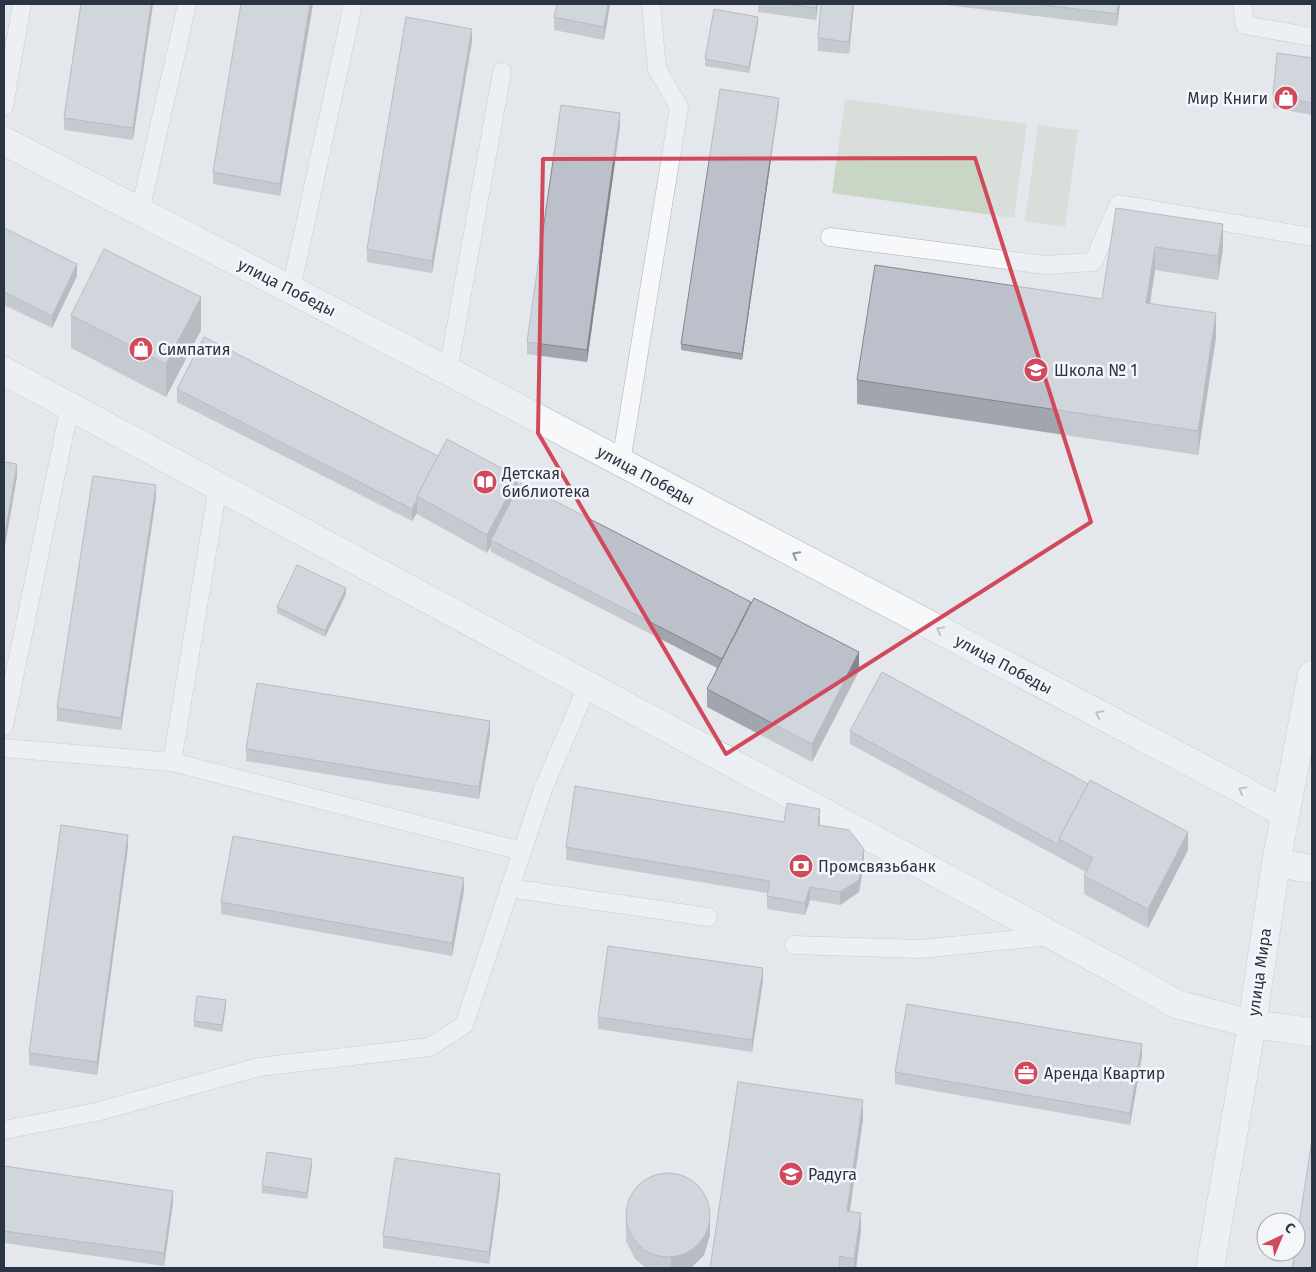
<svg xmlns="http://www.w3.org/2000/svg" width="1316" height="1272" viewBox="0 0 1316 1272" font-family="'Fira Sans',sans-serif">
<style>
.green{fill:#c9d6c5}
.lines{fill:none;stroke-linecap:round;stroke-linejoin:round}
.service-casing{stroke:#a9aeb7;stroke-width:19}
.minor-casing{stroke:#a9aeb7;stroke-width:29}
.tertiary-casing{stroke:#a9aeb7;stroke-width:29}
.service{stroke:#f7f8fa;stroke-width:18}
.minor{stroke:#f7f8fa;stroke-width:28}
.tertiary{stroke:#f7f8fa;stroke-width:28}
.wall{fill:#a1a5ae}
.shaded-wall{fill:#83868d}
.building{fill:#bbc0ca;stroke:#83868d}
.oneway{stroke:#9196a0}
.marked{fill:none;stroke:#d1495b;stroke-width:4;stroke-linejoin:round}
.labels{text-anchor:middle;stroke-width:5;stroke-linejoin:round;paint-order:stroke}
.poi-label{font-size:16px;fill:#2b3445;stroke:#f4f6f9;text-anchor:start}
.street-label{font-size:16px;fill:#2b3445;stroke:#f4f6f9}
</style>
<rect width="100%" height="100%" fill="#e4e7ec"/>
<!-- green -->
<g class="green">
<polygon points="845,99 1027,124 1014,218 832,193"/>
<polygon points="1038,125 1078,130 1065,227 1025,221"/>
</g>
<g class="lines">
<defs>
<g id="service">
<polyline points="1242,4 1245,25 1312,37"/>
<polyline points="4,106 22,4"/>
<polyline points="140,211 187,4"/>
<polyline points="830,237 1045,265 1093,262 1119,204 1312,237"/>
<polyline points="291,289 353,4"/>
<polyline points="448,371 502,72"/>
<polyline points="621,462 679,107 657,69 651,4"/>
<polyline points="4,726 70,406"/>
<polyline points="4,748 172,762 522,851"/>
<polyline points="172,762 218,486"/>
<polyline points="509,888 708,917"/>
<polyline points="794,945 920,949 1051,936"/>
<polyline points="4,1130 96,1112 259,1067 430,1047 464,1025 543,789 588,685"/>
</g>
<g id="minor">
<polyline points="4,141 448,371 1230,783 1285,814"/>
<polyline points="4,371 1122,973 1176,1004 1252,1024 1312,1032"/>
<polyline points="1276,863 1312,869"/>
</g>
<polyline id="tertiary" points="1210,1268 1252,1024 1276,863 1312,675"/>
</defs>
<!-- service casing -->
<use href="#service" class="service-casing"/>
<!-- minor casing -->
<use href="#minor" class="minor-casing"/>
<!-- tertiary casing -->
<use href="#tertiary" class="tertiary-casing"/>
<!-- service -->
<use href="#service" class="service"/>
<!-- minor -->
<use href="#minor" class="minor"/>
<!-- tertiary -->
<use href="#tertiary" class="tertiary"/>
</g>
<!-- wall -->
<g class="wall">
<polygon points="81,4 153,4 133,140 64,130 64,118"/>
<polygon points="313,4 280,196 213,184 213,172"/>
<polygon points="610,4 604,40 554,30 554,17"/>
<polygon points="758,4 818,4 816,20 758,12"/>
<polygon points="854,4 849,54 818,51 818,38"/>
<polygon points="938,4 1120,4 1117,26"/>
<polygon points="758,23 749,73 705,66 705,59"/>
<polygon points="472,41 432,273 367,262 367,249"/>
<polygon points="1312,58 1312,115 1273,108 1273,95"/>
<polygon points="779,104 742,360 681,350 681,344"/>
<polygon points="620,126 587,362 527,354 527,342"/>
<polygon points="1116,208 1223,248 1218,280 1155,270 1150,304 1216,337 1198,455 857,404 857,380 1102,299"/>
<polygon points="4,228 77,276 52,328 4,305"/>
<polygon points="71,315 201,330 166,397 71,348"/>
<polygon points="177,389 438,456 518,487 859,671 812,762 707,707 707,689 717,668 491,552 491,546 487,553 417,514 417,513 412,521 177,402"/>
<polygon points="156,498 121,730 57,721 57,708"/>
<polygon points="346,594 325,637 277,613 277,607"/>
<polygon points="850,731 1188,850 1148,928 1084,894 1084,876 1086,872 850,744"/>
<polygon points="490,733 479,799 246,761 246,749"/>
<polygon points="820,821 820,825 864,861 859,892 840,905 810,900 805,915 767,909 767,893 566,860 566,847 784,822"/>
<polygon points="128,847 97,1075 29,1065 29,1053"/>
<polygon points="464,890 452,956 221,914 221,902"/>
<polygon points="763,981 752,1052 598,1029 598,1017"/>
<polygon points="226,1006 222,1032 194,1027 194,1021"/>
<polygon points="1142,1056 1130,1125 895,1084 895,1072"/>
<polygon points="863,1119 850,1211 861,1231 856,1268 710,1268"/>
<polygon points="312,1165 307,1199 262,1193 262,1186"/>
<polygon points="4,1166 173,1203 164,1266 4,1243"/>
<polygon points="500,1187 489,1264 383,1248 383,1236"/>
<polygon points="626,1223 710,1235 704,1255 691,1268 646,1268 635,1259 626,1241"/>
</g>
<!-- shaded-wall -->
<g class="shaded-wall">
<polygon points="151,4 153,4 133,140 133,128"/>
<polygon points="310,4 313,4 280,196 280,184"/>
<polygon points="608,4 610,4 604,40 604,27"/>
<polygon points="816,4 818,4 816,20"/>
<polygon points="853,4 854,4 849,54 849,42"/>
<polygon points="1118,4 1120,4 1117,26 1117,14"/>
<polygon points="758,17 758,23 749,73 749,67"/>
<polygon points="472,29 472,41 432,273 432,261"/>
<polygon points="779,98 779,104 742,360 742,354"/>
<polygon points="620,113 620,126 587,362 587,350"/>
<polygon points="1223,224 1223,248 1218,280 1218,256"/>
<polygon points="1155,247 1155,270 1146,327 1146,303"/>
<polygon points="77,264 77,276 52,328 52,316"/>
<polygon points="201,297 201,330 166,397 166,364"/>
<polygon points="1216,313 1216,337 1198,455 1198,431"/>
<polygon points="17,464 17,477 4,552 4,540"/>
<polygon points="518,477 518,495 491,540 491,546 487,553 487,535"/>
<polygon points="156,485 156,498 121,730 121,718"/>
<polygon points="417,500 417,513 412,521 412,509"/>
<polygon points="346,588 346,594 325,637 325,631"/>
<polygon points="859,652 859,671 812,762 812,744"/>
<polygon points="490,721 490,733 479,799 479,787"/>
<polygon points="820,809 820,821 818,837 818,825"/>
<polygon points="1188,832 1188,850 1148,928 1148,909"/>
<polygon points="128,835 128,847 97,1075 97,1062"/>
<polygon points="864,849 864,861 859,892 840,905 840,892"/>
<polygon points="464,878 464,890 452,956 452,943"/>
<polygon points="810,887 810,900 805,915 805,903"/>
<polygon points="763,968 763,981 752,1052 752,1040"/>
<polygon points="226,1000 226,1006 222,1032 222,1025"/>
<polygon points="1142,1044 1142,1056 1130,1125 1130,1113"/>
<polygon points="863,1100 863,1119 847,1229 847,1211"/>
<polygon points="312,1159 312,1165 307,1199 307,1193"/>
<polygon points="500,1174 500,1187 489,1264 489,1252"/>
<polygon points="173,1191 173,1203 164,1266 164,1253"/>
<polygon points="861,1213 861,1231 856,1268 854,1268 854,1259"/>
<polygon points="710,1217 710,1235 704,1255 691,1268 671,1268 671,1257"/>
</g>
<!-- building -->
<g class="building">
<polygon points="81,4 151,4 133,128 64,118"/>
<polygon points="241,4 310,4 280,184 213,172"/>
<polygon points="557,4 608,4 604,27 554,17"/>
<polygon points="787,4 816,4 816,8"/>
<polygon points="821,4 853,4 849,42 818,38"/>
<polygon points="1036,4 1118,4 1117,14"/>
<polygon points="714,9 758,17 749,67 705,59"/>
<polygon points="406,17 472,29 432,261 367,249"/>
<polygon points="1277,53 1312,58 1312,103 1273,95"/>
<polygon points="720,89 779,98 742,354 681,344"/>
<polygon points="561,105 620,113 587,350 527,342"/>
<polygon points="1116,208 1223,224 1218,256 1155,247 1146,303 1216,313 1198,431 857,380 875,265 1102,299"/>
<polygon points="4,228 77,264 52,316 4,292"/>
<polygon points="104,249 201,297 166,364 71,315"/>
<polygon points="204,337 438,456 417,496 417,500 412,509 177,389"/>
<polygon points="447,439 518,477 487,535 417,496"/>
<polygon points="4,462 17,464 4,540"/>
<polygon points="93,476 156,485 121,718 57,708"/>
<polygon points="520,483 751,602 722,659 491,540"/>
<polygon points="297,565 346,588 325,631 277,607"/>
<polygon points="754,598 859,652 812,744 707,689"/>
<polygon points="882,672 1088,784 1059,839 1059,845 850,731"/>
<polygon points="257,683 490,721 479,787 246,749"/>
<polygon points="1090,780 1188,832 1148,909 1084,876 1093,858 1059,839"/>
<polygon points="575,786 784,822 787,803 820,809 818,825 849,830 864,849 859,880 840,892 810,887 805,903 767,896 770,881 566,847"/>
<polygon points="61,825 128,835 97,1062 29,1053"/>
<polygon points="233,836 464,878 452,943 221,902"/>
<polygon points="608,946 763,968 752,1040 598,1017"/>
<polygon points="197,996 226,1000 222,1025 194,1021"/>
<polygon points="907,1004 1142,1044 1130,1113 895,1072"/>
<polygon points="738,1082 863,1100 847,1211 861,1213 854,1259 840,1256 839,1268 710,1268"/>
<polygon points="1312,1140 1312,1268 1292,1268 1295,1252 1296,1252 1296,1243"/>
<polygon points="267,1152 312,1159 307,1193 262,1186"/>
<polygon points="395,1158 500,1174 489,1252 383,1236"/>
<polygon points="4,1166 173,1191 164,1253 4,1231"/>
<circle cx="668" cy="1215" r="42"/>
</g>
<!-- one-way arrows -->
<defs><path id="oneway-chevron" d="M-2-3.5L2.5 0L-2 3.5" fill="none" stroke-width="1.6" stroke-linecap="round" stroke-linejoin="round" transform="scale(1.25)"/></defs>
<g class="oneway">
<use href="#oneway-chevron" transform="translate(796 555) rotate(-152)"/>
<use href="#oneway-chevron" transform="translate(940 630) rotate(-152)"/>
<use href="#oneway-chevron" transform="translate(1099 714) rotate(-152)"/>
<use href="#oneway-chevron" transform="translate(1242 790) rotate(-151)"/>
</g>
<!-- marked area -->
<path d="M0 0H1316V1272H0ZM975,158l116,364 -365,232 -188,-321 5,-274z" fill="#e4e7ec" fill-opacity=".55" fill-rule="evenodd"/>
<path class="marked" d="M975,158l116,364 -365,232 -188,-321 5,-274z"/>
<!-- icons -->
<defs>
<symbol id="shop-disc" viewBox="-11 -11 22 22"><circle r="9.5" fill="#d1495b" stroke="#f4f6f9"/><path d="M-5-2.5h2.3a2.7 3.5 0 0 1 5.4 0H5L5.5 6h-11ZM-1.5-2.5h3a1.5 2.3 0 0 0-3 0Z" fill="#fff"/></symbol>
<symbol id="school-disc" viewBox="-11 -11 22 22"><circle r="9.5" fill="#d1495b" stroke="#f4f6f9"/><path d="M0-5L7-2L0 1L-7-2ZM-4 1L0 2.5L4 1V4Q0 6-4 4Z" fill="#fff"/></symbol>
<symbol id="library-disc" viewBox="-11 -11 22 22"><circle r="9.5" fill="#d1495b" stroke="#f4f6f9"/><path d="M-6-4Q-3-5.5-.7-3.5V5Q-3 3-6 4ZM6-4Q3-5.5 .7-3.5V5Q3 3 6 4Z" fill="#fff"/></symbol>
<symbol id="bank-disc" viewBox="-11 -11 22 22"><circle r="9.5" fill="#d1495b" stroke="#f4f6f9"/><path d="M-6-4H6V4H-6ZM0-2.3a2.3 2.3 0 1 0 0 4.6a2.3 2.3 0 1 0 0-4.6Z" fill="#fff"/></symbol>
<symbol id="office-disc" viewBox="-11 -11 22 22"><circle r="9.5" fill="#d1495b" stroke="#f4f6f9"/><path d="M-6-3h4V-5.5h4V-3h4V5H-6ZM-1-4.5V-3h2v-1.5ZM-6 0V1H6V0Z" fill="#fff"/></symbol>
</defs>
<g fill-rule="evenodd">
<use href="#shop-disc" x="1272" y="84" width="28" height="28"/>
<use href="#shop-disc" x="127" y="335" width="28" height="28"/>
<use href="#school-disc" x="1022" y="356" width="28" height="28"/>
<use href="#library-disc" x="471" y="468" width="28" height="28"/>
<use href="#bank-disc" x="787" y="852" width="28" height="28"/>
<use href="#office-disc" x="1012" y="1059" width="28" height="28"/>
<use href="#school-disc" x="777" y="1160" width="28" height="28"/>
</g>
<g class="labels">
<!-- poi labels -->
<g class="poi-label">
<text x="1268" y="104" text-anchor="end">Мир Книги</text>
<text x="158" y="355">Симпатия</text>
<text x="1054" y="376">Школа № 1</text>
<text x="502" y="479">Детская<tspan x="502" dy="18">библиотека</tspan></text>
<text x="818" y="872">Промсвязьбанк</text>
<text x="1044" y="1079">Аренда Квартир</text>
<text x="808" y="1180">Радуга</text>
</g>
<!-- street labels -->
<g class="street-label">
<text transform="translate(287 287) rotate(27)" y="6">улица Победы</text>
<text transform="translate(646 475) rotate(28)" y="6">улица Победы</text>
<text transform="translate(1004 664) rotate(28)" y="6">улица Победы</text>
<text transform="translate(1259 972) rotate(-82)" y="6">улица Мира</text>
</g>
</g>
<!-- border -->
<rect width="1316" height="1272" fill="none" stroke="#2b3445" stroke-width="10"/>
<!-- north arrow -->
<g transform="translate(1281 1237) rotate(44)"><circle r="24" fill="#f4f6f9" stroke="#a4a8b1"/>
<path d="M0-4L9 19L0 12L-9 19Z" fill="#d1495b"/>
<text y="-8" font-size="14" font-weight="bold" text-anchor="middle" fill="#2b3445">С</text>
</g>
</svg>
